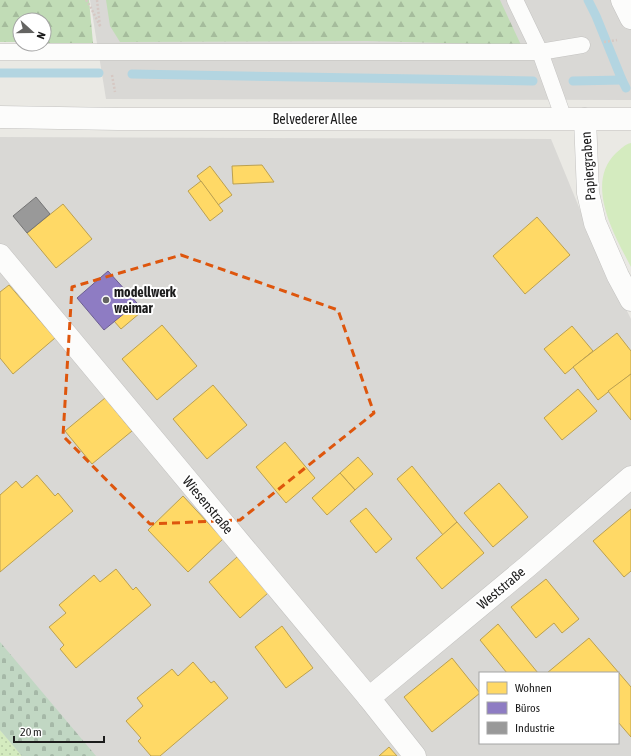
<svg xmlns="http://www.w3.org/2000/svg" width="631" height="756" viewBox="0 0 631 756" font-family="'Asap Condensed',sans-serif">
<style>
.residential{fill:#d9d8d5;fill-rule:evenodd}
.grass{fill:url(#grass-dots)}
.forest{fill:url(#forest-firs)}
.cemetery{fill:url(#cemetery-stones)}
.garden{fill:#d4ebbf}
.homes{fill:#ffd966;stroke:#bba050}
.offices{fill:#8e7cc3;stroke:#6c5f91}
.industry{fill:#999;stroke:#747474}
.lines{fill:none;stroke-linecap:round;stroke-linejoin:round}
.stream{stroke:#b3d5e1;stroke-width:9}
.lane-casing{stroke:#c3c2c0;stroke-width:17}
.street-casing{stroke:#c3c2c0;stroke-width:23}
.path{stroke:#d6c8c3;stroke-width:2.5;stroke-dasharray:2 2;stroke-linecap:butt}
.lane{stroke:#fcfcfb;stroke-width:16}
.street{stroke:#fcfcfb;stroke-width:22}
.marked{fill:none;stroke:#de560d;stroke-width:3;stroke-dasharray:8 5;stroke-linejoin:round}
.poi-dot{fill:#646462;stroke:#fff;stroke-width:1.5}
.labels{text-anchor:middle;stroke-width:4;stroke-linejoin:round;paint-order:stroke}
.street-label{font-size:14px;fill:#1c1c1c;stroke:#fff}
.poi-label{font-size:14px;font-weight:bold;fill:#1c1c1c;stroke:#fff;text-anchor:start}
</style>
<defs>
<pattern id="grass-dots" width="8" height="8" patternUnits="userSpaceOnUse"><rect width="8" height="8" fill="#d4ebbf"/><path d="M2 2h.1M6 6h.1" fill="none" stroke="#b5c9a4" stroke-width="1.8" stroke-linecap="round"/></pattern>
<pattern id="forest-firs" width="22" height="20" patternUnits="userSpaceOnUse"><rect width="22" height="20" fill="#c1dcb6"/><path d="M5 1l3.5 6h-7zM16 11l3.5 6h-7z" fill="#a5bc9c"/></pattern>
<pattern id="cemetery-stones" width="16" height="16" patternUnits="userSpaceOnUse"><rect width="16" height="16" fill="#c1d7c3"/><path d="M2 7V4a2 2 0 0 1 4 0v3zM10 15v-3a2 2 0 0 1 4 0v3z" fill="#a5b8a7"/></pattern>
</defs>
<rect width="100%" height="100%" fill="#eae9e4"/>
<!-- residential -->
<g class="residential">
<polygon points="90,0 631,0 631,100 106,99"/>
<path d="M0,137l551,2 46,112 34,68v437h-631zM480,673h138v70h-138z"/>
</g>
<!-- grass -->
<polygon class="grass" points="0,730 22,756 0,756"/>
<!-- forest -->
<g class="forest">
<polygon points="0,0 89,0 93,43 44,43 44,20 20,20 20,42 0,42"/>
<polygon points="106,0 500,0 521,45 367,41 120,42 110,26"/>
</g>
<!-- cemetery -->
<polygon class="cemetery" points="0,642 96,756 22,756 0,730"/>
<!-- garden -->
<path class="garden" d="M631,143v124c-16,-31 -47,-83 -15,-114 5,-4 9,-9 15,-10z"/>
<!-- homes -->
<g class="homes">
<polygon points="262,165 274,182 233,184 232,166"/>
<polygon points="210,166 232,195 218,205 197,176"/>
<polygon points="201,181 223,211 210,221 188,191"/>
<polygon points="63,204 92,239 56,268 27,233"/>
<polygon points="537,217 570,255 525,294 493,256"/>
<polygon points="9,285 55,338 13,374 0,358 0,292"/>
<polygon points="133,305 140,313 121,329 114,321"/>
<polygon points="162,325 197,366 157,400 122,359"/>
<polygon points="572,326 593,351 565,374 544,349"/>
<polygon points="617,333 631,351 631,374 598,400 573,367"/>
<polygon points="631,374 631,420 608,391"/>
<polygon points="213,385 247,425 207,459 173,419"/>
<polygon points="578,389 597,411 562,440 544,418"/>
<polygon points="105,398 132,431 92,464 65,431"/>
<polygon points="285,442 315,478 286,503 256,467"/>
<polygon points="358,457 373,474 355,490 340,473"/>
<polygon points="412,466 457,522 443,535 397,479"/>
<polygon points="340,473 355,490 327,515 312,498"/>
<polygon points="37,475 55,496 58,493 73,511 0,572 0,495 16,481 22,488"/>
<polygon points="499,483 528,517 493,547 464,513"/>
<polygon points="183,496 223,539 188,572 148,530"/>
<polygon points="366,508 392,539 376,553 350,521"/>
<polygon points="631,509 631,571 624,577 593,541"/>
<polygon points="457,522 484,553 442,589 416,558"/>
<polygon points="237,557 268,593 240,618 209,582"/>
<polygon points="116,569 133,590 136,587 151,605 76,668 60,649 64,645 49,627 66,613 59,605 94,575 100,582"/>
<polygon points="546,579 579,619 562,633 554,623 536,638 511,607"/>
<polygon points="498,624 538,673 507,673 480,640"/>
<polygon points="282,626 313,668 286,688 255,647"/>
<polygon points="589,638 619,673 547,673"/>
<polygon points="452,658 480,693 432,732 404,697"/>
<polygon points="193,662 211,683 214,681 228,698 160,756 151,756 138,741 141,738 126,721 143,706 137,698 172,669 178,676"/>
<polygon points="618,673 619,673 631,687 631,737 618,722"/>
<polygon points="389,747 397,756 379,756"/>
</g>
<!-- offices -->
<polygon class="offices" points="108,271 137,303 104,330 77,298"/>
<!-- industry -->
<polygon class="industry" points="36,197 50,214 27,233 13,216"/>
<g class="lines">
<!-- stream -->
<g class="stream">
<polyline points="588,0 596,16 622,80 626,88"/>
<polyline points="0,73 99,73"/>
<polyline points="132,74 533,81"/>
<polyline points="573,81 622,80"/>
</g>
<defs>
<g id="lane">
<polyline points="515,0 540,52 564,119"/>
<polyline points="0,52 540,52 582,45"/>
</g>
<g id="street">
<polyline points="622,0 631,18"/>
<polyline points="0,117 118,119 631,119"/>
<polyline points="585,119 588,193 595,223 618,276 631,300"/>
<polyline points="0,255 369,698 415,756"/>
<polyline points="369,698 528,566 631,477"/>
</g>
</defs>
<!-- lane casing -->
<use href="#lane" class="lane-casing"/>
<!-- street casing -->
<use href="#street" class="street-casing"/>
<!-- path -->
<g class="path">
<polyline points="86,0 90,6 101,28"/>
<polyline points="97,0 100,26"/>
<polyline points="604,42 617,40"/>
<polyline points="112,75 115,92"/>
</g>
<!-- lane -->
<use href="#lane" class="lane"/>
<!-- street -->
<use href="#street" class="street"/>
</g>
<!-- marked area -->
<path class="marked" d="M181,255l157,55 36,103 -134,107 -90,4 -87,-88 9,-149z"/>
<!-- markers -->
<circle class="poi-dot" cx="106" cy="300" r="4"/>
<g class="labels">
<!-- street labels -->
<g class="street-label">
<text x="315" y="124">Belvederer Allee</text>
<text transform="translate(588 166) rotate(-94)" y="5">Papiergraben</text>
<text transform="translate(208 505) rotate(50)" y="5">Wiesenstraße</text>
<text transform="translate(501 588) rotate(-40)" y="5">Weststraße</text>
</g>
<!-- poi labels -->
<g class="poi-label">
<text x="114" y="297">modellwerk<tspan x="114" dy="16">weimar</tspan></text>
</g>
</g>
<!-- legend -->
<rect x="479" y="672" width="140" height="72" fill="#ffffff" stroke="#a4a4a4"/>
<rect x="487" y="682" width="20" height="12" fill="#ffd966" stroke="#a4a4a4"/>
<text x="515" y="692" font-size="12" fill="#1c1c1c">Wohnen</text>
<rect x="487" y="702" width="20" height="12" fill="#8e7cc3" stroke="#a4a4a4"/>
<text x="515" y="712" font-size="12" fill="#1c1c1c">Büros</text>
<rect x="487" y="722" width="20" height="12" fill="#999999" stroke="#a4a4a4"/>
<text x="515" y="732" font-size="12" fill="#1c1c1c">Industrie</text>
<!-- north arrow -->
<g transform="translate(32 32) rotate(111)"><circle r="19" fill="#ffffff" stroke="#a4a4a4"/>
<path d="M0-3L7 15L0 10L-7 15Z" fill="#646462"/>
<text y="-6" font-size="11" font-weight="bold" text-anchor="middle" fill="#1c1c1c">N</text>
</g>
<!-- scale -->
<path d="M14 736v6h90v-6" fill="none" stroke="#1c1c1c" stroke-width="2"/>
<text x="20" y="736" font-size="12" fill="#1c1c1c" stroke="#ffffff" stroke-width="3" paint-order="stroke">20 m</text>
</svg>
